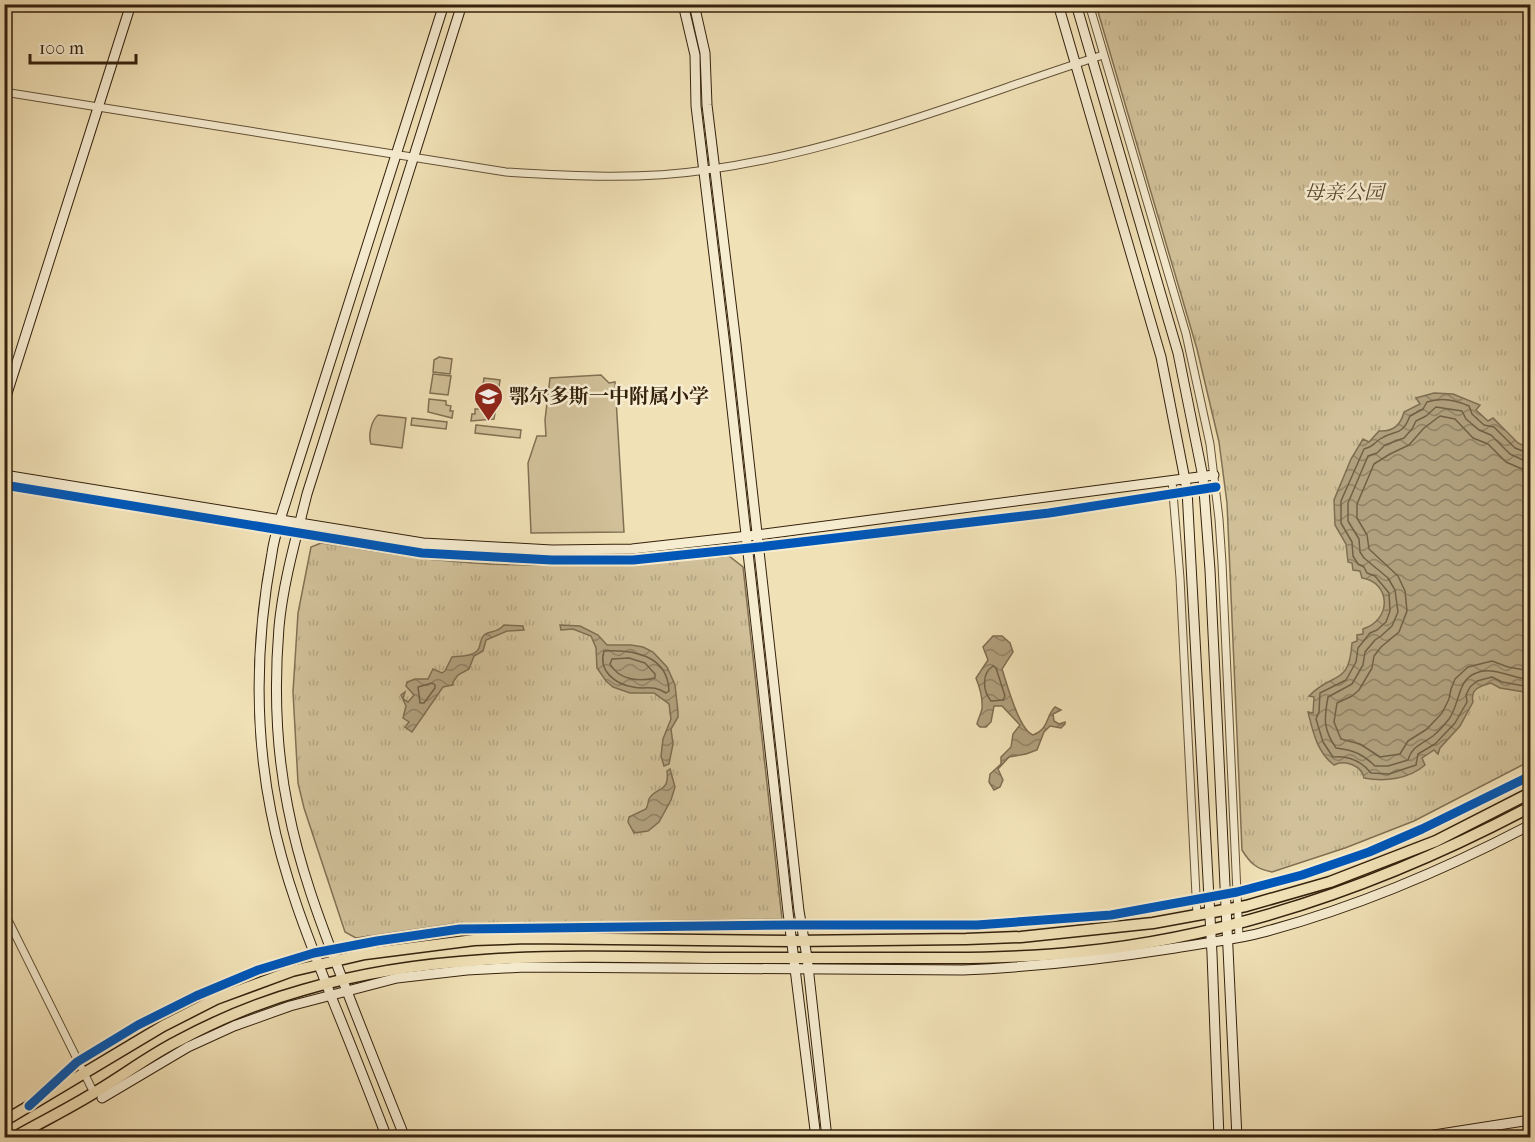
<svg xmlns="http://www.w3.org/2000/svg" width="1535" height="1142" viewBox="0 0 1535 1142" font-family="'IM FELL French Canon','Noto Serif SC',serif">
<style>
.green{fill:#d1c099;stroke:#827053;stroke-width:1.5}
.park{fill:url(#park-tufts);stroke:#827053;stroke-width:1.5}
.water{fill:url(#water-waves);stroke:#7f6d50;stroke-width:1.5}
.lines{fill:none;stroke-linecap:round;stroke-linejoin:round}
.shore{stroke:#726045;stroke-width:1.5}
.street-casing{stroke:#635137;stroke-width:9}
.secondary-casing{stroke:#34210d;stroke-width:11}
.primary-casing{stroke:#34210d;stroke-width:13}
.street{stroke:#f6ecd0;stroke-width:7}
.secondary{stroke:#f6ecd0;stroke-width:9}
.primary{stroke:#f1e1b6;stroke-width:10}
.cycleway-casing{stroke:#f6ecd0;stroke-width:13}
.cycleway{stroke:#0057b8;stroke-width:9}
.labels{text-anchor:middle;stroke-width:5;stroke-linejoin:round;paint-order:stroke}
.park-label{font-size:20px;font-style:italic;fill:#5b4930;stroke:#f6ecd0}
.poi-label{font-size:20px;font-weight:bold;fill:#34210d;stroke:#f6ecd0;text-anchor:start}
</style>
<defs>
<pattern id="park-tufts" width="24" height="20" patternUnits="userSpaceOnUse" patternTransform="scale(1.5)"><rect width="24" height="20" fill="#d1c099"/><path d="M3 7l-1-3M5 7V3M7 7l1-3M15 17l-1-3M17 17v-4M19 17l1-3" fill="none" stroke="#b4a583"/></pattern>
<pattern id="water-waves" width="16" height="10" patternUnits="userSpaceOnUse" patternTransform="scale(1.5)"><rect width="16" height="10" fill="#b1a07d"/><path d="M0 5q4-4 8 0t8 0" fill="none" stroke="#918265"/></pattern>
</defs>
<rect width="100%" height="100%" fill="#f1e1b6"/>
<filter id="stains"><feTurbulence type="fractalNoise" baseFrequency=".00333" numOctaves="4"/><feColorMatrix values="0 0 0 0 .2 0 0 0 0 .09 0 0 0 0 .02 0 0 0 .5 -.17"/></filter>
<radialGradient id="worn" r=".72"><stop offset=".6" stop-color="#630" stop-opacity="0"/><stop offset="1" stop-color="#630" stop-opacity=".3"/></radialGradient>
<!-- green -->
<g class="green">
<polygon points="439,357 452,359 450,374 433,372 434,360"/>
<polygon points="433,374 451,376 448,395 430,393"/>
<polygon points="601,375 609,383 615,382 624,532 531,533 528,463 537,436 546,436 545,420 550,378"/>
<polygon points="484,378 500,380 497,401 481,399"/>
<polygon points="429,399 446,401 446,405 451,406 450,411 453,411 452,418 428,412"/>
<polygon points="481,405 496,407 494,419 471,421 472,414 475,414 475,409 480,409"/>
<path d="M378,415l28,3 -4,30 -31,-4c-3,-8 0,-23 7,-29z"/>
<polygon points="412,418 447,422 446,429 411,425"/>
<polygon points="476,425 521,430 520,438 475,433"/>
</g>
<!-- park -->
<g class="park">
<path d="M1096,5h434v756l-116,60 -69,27 -73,24c-16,-3 -22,-9 -30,-22l-15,-347 -8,-61 -22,-93z"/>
<path d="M321,543c38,5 78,13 117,17 97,10 194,4 291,-4l14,11 39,352 -330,5 -96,14 -11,-6 -41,-124 -6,-25 -5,-91 5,-79 13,-66z"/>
</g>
<!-- water -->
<g class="water">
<path d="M1434,393l19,1 27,11 -4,5 12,11 5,-3 25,25 12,6v244l-30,-5 -9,-5c-11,3 -21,6 -18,19l-13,24 -20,22 -2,6 -4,-4 -12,8 3,7c-16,14 -40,17 -61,13 -2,-12 -19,-19 -30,-13 -17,-13 -21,-33 -26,-53l5,1 1,-16 -5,-1c24,-25 40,-9 43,-53l5,-2v-6l6,-1v-5c30,-10 27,-47 -1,-51l-2,-7 -7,-1 -1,-7 -4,-1 -2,-18 -11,-19 -1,-25 17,-41 12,-20 6,3 10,-11c14,1 22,-7 25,-19l16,-8 -4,-6z"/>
<path d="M504,625l19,1 1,4 -17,1 -21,9 -3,11 -9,5 -5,13 -11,6 -5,7v3l-10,2 -31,45 -7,-5 4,-5 -6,-4 3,-12 -5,-11 4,-3 -2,7 5,3 6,-7 -8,-9 1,-4 8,-3h13l5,-10 9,4 3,-2 7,-14c8,-1 23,0 27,-9 2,-5 1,-9 5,-13 7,-6 11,0 20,-10z"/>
<polygon points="560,625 580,626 598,635 607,645 631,645 643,647 653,652 667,667 675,685 678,712 678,717 671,729 673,744 669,764 664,766 661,756 663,739 671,719 669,704 654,693 630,693 613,687 606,681 597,668 596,648 591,636 573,629 561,630"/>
<path d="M993,636h9l8,7 3,9 -11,17c5,15 17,61 31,66 17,-7 12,-18 22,-28l6,3 -8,4 1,7 5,3 6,-2v2l-4,4 -11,-2 -6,6 -7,18 -11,4 -17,3 -11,12 5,11 -3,7 -6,3 -5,-8 1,-8 11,-10v-7l10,-10 2,-13 7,-9 -18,-19h-8l-3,16 -5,5h-6l-3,-3c1,-5 4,-10 5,-15 1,-11 -2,-21 -6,-31l12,-18 -5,-13z"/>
<path d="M670,769l5,18 -4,13 -12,22 -11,9 -14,2 -6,-11 1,-5 17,-8c2,-3 2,-7 3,-10 6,-12 21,-6 18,-28z"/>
</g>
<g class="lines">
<!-- shore -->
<g class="shore">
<path d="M1530,454l-15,-6 -21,-21 -10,-2 -12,-11 -3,-8c-13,-6 -28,-9 -42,-4l-4,7 -13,7c-9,22 -15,13 -30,23 -7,5 -7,8 -16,10l-23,52v22l11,19 1,14 5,8 6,3 3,6 8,3 14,17 1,18 -4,11 -9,8 -7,3 -12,15 -2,14 -10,18 -26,13 -1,19 -3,7 7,23 10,15c16,-2 28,4 38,16l18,1 27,-9 2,-11 17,-10 20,-21 12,-21 -1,-7 4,-8 7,-6 15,-4 10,5 28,5"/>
<path d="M1530,461l-7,-1 -13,-6 -19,-19 -12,-5 -13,-11 -4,-8 -26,-4 -10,9 -10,5 -4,8 -8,9 -19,7 -8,8 -9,3 -20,47v18l11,18 1,13 4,6 24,20 7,12 3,22 -6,14 -11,10 -6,4 -10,12 -2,13 -11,19 -24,13c-4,22 -5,32 8,51 17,2 27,6 39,18h13l20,-6c4,-14 14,-16 25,-24 6,-5 12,-12 16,-17 11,-15 8,-39 27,-46 17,-7 36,5 54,7"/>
<polyline points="1530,470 1522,469 1506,462 1488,444 1473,438 1455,419 1440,416 1424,428 1409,445 1390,454 1374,464 1357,504 1357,518 1367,535 1369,549 1398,576 1405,591 1407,611 1399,632 1381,647 1374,656 1372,668 1359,690 1352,696 1337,703 1334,722 1341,739 1360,744 1380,757 1400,754 1408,741 1427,729 1442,713 1449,699 1451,689 1455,679 1468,667 1492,661 1508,667 1530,671"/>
<path d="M604,651c28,-2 64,4 65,40l-3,2c-14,-9 -19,-3 -33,-6 -18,-3 -35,-16 -29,-36z"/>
<path d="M629,658l16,5 10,11v4c-16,4 -36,2 -45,-14l2,-5z"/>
<path d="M993,666l3,2 9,28 -2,4 -12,1c-8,-10 -10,-27 2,-35z"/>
<polygon points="432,683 435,685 435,688 424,703 420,703 418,687"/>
</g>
<defs>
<g id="street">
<polyline points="1089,4 1186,334 1210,444 1219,519 1222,563 1239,937"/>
<path d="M4,92l502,80c66,4 134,8 200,-2 138,-19 266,-73 397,-115"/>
<polyline points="1172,481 1180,578 1197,915"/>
<polyline points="4,912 94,1093"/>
</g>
<g id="secondary">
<polyline points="683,4 695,55 696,106 725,346 788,912 816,1138"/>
<polyline points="694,4 705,53 707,105 736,344 799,911 807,957 827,1138"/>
<polyline points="1058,4 1161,357 1187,490 1212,954 1219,1138"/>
<polyline points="1076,4 1178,353 1203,477 1210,570 1237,1138"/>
<polyline points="4,403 131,4"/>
<polyline points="4,475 423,543 552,550 632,549 757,535 1214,475"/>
<polyline points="4,485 422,553 552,560 633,560 759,547 1049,513 1216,487"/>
<polyline points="39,1096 77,1062 138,1025 196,996 258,970 314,953 377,941 460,929 790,925 977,925 1111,915 1237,892 1302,875 1369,852 1422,829 1530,776"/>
<path d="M102,1098l86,-51 46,-21 56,-20 107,-28 70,-8 58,-3 438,3c71,-3 141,-11 212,-22 28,-5 58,-8 85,-15 95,-25 184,-63 270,-108"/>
<path d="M387,1138c-17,-44 -34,-88 -52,-132 -25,-63 -51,-127 -64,-194 -17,-86 -15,-173 1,-259 3,-22 12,-44 18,-65l154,-484"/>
<path d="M405,1138c-22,-55 -44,-110 -65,-165 -21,-54 -41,-108 -52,-165 -12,-59 -14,-120 -9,-181 4,-44 17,-89 28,-133l155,-490"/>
<polyline points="1415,1138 1530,1120"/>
</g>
<g id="primary">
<polyline points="4,1121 163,1026 216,999 292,971 365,954 474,940 527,938 792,941 966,939 1021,937 1153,923 1246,906 1330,882 1436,841 1530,793"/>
<path d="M13,1138c28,-16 57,-30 84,-47 27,-16 53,-36 81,-50 39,-21 82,-39 125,-51 138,-41 284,-33 426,-32 51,0 101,0 151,0 67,0 133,1 199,-6 160,-16 311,-71 451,-145"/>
</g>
</defs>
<!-- street casing -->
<use href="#street" class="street-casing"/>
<!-- secondary casing -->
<use href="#secondary" class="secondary-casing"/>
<!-- primary casing -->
<use href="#primary" class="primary-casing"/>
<!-- street -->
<use href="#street" class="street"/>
<!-- secondary -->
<use href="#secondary" class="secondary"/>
<!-- primary -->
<use href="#primary" class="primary"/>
<defs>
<g id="cycleway">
<polyline points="4,485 422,553 552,560 633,560 759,547 1049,513 1216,487"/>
<polyline points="29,1106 77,1062 138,1025 196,996 258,970 314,953 377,941 460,929 790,925 977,925 1111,915 1237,892 1302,875 1369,852 1422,829 1530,776"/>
</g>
</defs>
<!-- cycleway casing -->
<use href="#cycleway" class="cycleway-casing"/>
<!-- cycleway -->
<use href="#cycleway" class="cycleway"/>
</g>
<!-- icons -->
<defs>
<symbol id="school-pin" viewBox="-11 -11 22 30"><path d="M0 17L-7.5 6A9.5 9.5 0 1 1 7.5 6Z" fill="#8f2418" stroke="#f6ecd0"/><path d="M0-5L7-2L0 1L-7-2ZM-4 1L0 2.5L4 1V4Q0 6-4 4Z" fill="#fff"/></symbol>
</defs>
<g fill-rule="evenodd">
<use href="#school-pin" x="472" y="380" width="33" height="45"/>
</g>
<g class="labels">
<!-- park labels -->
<g class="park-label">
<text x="1344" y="199">母亲公园</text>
</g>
<!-- poi labels -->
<g class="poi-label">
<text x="509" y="403">鄂尔多斯一中附属小学</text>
</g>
</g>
<!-- margin -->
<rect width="1535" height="1142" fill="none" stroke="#f1e1b6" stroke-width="24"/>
<rect x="6" y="6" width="1523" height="1130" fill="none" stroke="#34210d" stroke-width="3"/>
<rect x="12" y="12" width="1511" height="1118" fill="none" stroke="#34210d" stroke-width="1.5"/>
<!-- scale -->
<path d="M30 54v9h106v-9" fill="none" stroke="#34210d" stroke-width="3"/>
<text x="39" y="54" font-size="18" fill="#34210d" stroke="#f6ecd0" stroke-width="4.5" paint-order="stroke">100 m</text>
<rect width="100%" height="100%" filter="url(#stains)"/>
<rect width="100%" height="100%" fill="url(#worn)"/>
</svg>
